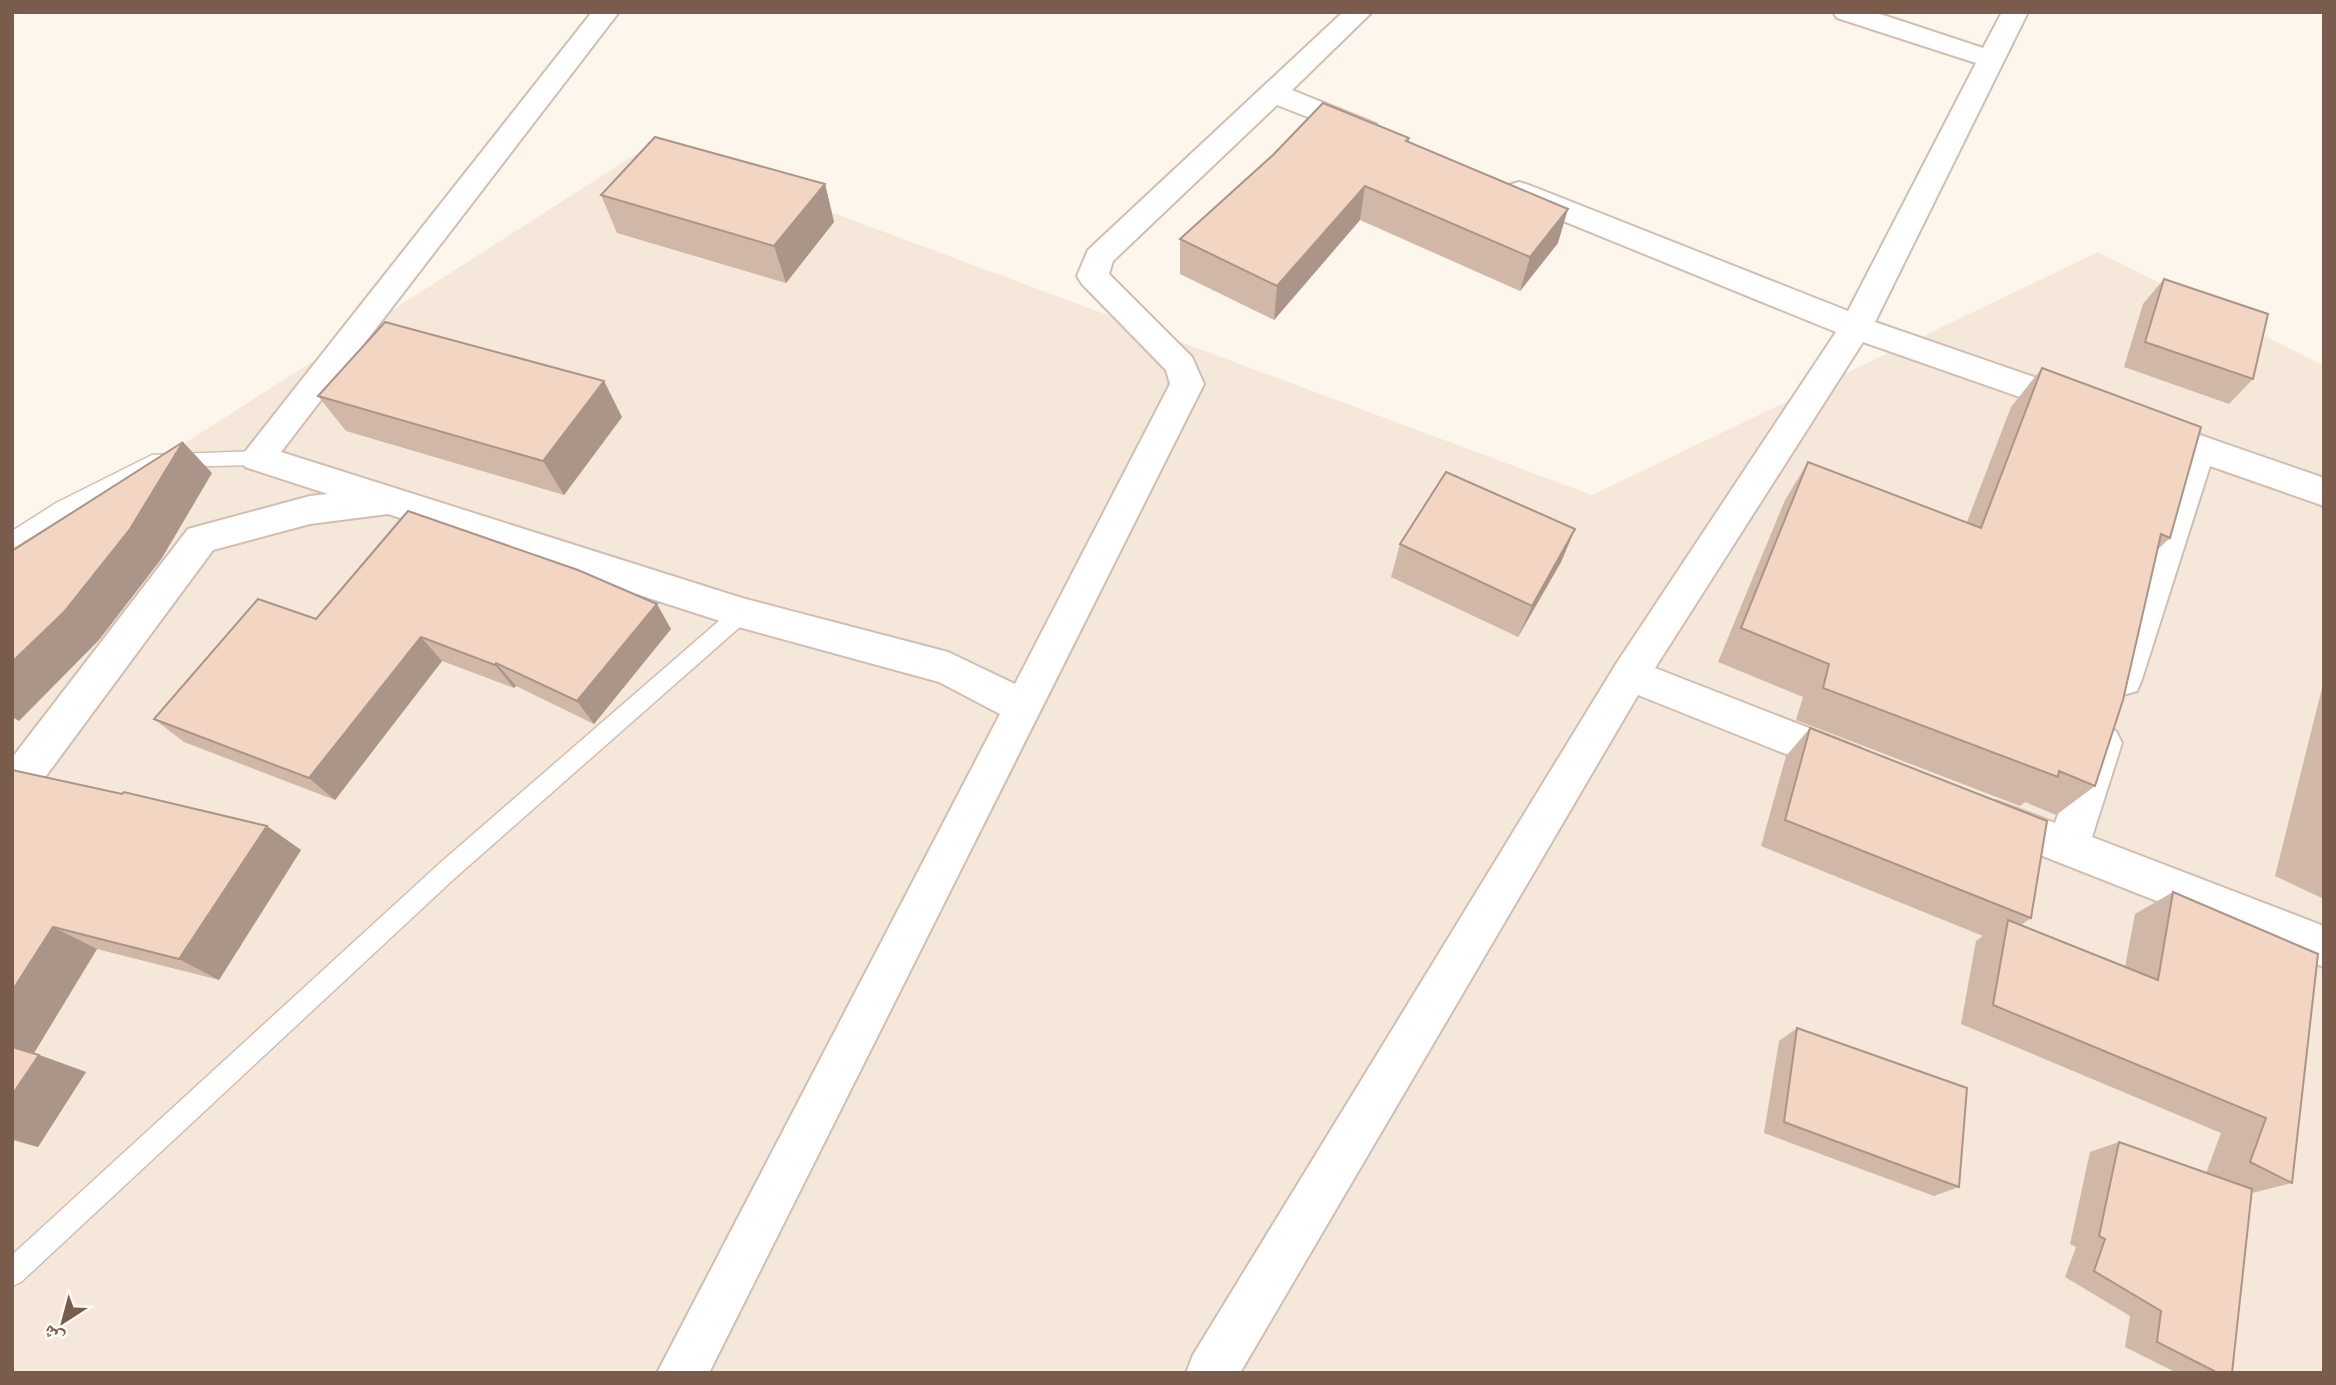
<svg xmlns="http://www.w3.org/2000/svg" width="2336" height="1385" viewBox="0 0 2336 1385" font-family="'Noto Sans','Noto Naskh Arabic',sans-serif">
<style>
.residential{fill:#f5e8da}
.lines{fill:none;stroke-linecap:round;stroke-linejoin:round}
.service-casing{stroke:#d1beb0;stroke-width:3}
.minor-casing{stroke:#d1beb0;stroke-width:4}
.service{fill:#fff;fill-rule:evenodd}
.minor{fill:#fff;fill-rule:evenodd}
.wall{fill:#d1b7a8}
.shaded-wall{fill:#aa9588}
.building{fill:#f3d5c3;stroke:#aa9588;stroke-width:2}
</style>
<rect width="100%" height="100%" fill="#fdf6ec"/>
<!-- residential -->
<polygon class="residential" points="650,145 1592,495 2098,252 2324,366 2324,1373 12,1373 12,554"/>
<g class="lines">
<defs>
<g id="service">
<polygon points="257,451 264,453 266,458 264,463 257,465 162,467 70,513 12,549 12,531 56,503 152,455"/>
<polygon points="742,605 749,607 752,613 749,619 456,877 21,1282 12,1286 12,1255 440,863 735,607"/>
</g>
<g id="minor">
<polygon points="592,12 619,12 281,452 742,598 948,652 1015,684 1170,384 1166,370 1082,284 1077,276 1088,250 1343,12 1372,12 1292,90 1376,124 1380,130 1376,136 1366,139 1356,136 1277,105 1113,261 1109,274 1192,357 1204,384 709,1373 657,1373 1000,714 939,682 742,628 388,514 310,524 213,550 26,803 12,808 12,758 188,529 310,496 328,494 245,467 240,458"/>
<polygon points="1833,12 1874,12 1983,48 2002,12 2028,12 1875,322 2086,395 2091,404 2086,413 2074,416 1863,342 1655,668 1860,748 1866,760 1860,772 1846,778 1638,695 1240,1373 1186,1373 1193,1355 1616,664 1836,332 1509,199 1504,192 1509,185 1519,182 1529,185 1848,311 1976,63 1837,18"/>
<polygon points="2148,417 2324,478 2324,506 2210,466 2142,679 2137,691 2123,695 2109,691 2104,679 2180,455 2136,439 2131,430 2136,421"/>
<polygon points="2102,726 2116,731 2122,743 2092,837 2324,926 2324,967 1982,832 1976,819 1982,806 1996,801 2055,823 2088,731"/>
</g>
</defs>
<!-- service casing -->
<use href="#service" class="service-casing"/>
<!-- minor casing -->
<use href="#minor" class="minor-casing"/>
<!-- service -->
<use href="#service" class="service"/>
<!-- minor -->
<use href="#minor" class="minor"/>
</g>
<!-- wall -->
<g class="wall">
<polygon points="1409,138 1409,142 1558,243 1520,291 1360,220 1274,320 1180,274 1180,239"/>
<polygon points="825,184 834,222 786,283 617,233 601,195"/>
<polygon points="2164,279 2253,379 2229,404 2124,367 2143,304"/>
<polygon points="2042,368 2170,538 2157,550 2095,786 2056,815 2025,802 2020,806 1796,720 1803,697 1718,662 1785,500 1808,462 1967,522 2011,407"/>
<polygon points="318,396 622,417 564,495 346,431"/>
<polygon points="1575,529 1561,562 1518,637 1391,577 1400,544"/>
<polygon points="316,619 671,629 594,724 516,686 514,688 442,661 335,800 184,742 154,719"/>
<polygon points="2324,680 2324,899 2275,876"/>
<polygon points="1810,728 2031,918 2021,925 2125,967 2135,914 2173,892 2292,1183 2252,1193 2218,1373 2177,1373 2125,1347 2130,1316 2065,1277 2076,1247 2070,1244 2090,1152 2119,1142 2206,1173 2221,1133 1961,1024 1976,941 1983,936 1761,846 1786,756"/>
<polygon points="12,770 267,826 301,850 219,980 97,949 34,1053 86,1072 38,1147 12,1140"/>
<polygon points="1797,1028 1959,1187 1934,1196 1764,1133 1779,1041"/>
</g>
<!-- shaded-wall -->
<g class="shaded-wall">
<polygon points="825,184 834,222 786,283 774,246"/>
<polygon points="1365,186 1360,220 1274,320 1277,286"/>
<polygon points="1568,209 1558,243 1520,291 1530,257"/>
<polygon points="604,381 622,417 564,495 543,461"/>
<polygon points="183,442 212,473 162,558 99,640 19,721 12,717 12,662"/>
<polygon points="1575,529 1561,562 1518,637 1532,606"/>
<polygon points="657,604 671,629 594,724 577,701"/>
<polygon points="421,637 442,661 335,800 309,778"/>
<polygon points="496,663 516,686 514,688 495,665"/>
<polygon points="267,826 301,850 219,980 179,959"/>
<polygon points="53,927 97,949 31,1058 12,1051 12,991"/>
<polygon points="39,1055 86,1072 38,1147 12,1139 12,1095"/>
</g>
<!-- building -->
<g class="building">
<polygon points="1323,103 1409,138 1406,141 1568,209 1530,257 1365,186 1277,286 1180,239 1273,155"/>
<polygon points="655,137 825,184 774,246 601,195"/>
<polygon points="2164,279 2268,314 2253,379 2145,342"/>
<polygon points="385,322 604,381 543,461 318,396"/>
<polygon points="2042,368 2201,427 2170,538 2161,534 2123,700 2095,786 2059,771 2058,777 1823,688 1829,664 1741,628 1808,462 1981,528"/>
<polygon points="183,442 130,529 64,612 12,662 12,551"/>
<polygon points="1446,472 1575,529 1532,606 1400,544"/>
<polygon points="408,511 578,570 657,604 577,701 496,663 495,665 421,637 309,778 154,719 258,599 316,619"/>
<polygon points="1810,728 2047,821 2031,918 1785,820"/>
<polygon points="12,770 122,794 124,792 267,826 179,959 53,927 12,991"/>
<polygon points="2173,892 2318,954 2292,1183 2250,1162 2266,1118 1993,1005 2008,920 2158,980"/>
<polygon points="1797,1028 1967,1088 1959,1187 1784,1122"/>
<polygon points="12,1047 39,1055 12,1095"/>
<polygon points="2119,1142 2252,1189 2232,1373 2218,1373 2157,1342 2161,1311 2094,1271 2105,1239 2099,1236"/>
</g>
<!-- border -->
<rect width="2336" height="1385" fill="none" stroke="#7a5c4d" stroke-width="28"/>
<!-- north arrow -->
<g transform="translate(63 1322) rotate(216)" stroke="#fffaf3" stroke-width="5" paint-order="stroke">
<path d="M0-5L12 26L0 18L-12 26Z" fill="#7a5c4d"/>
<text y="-10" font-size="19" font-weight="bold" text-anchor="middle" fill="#7a5c4d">ش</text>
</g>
</svg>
